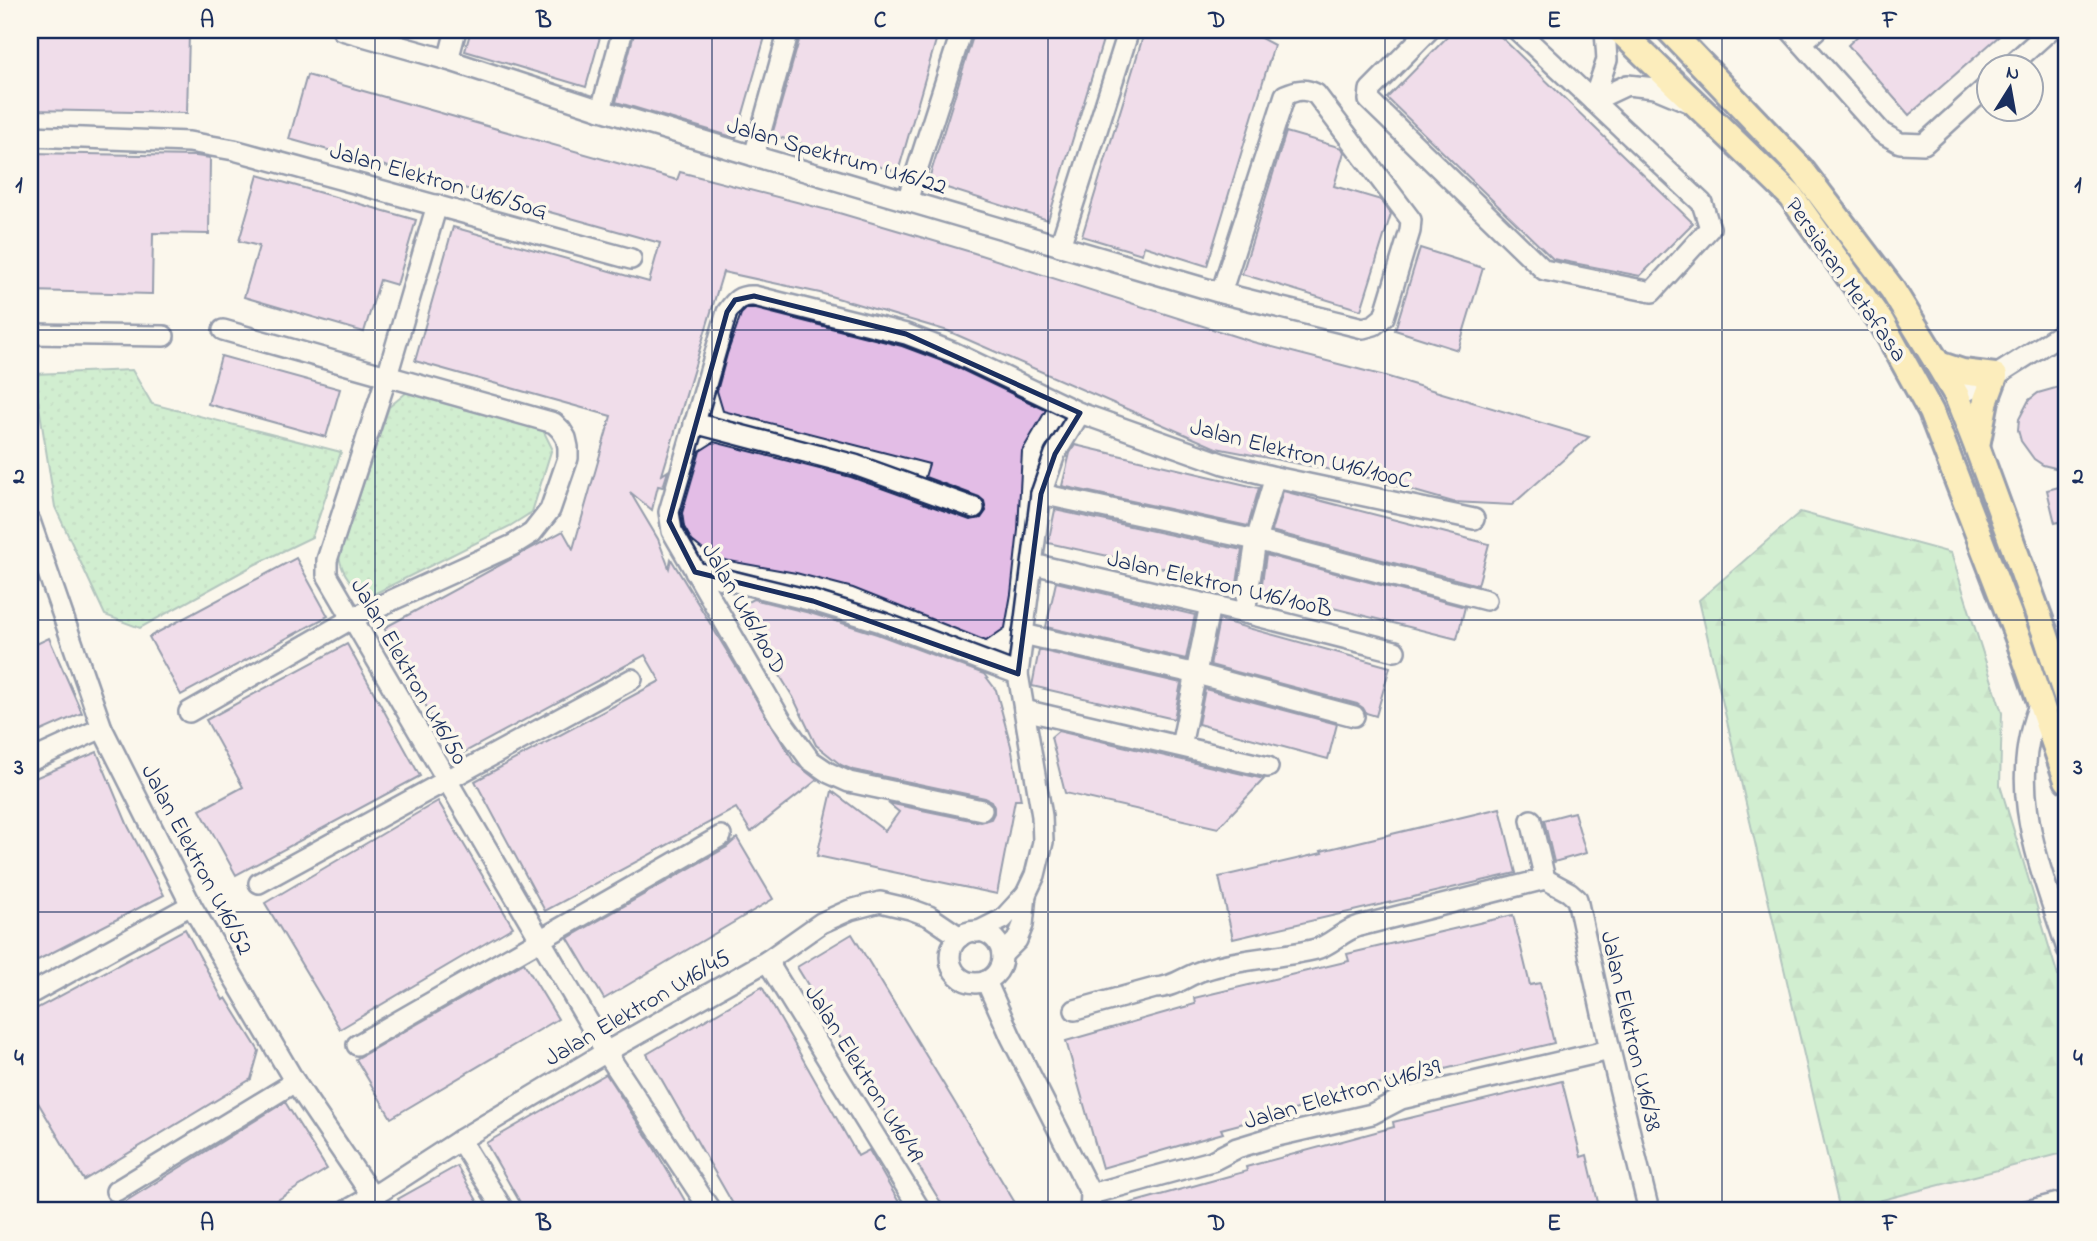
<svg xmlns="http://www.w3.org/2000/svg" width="2097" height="1241" viewBox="0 0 2097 1241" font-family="'Indie Flower',sans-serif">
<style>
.built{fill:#f4e6ea}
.grass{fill:url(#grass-dots);stroke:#5c8886;stroke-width:2}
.forest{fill:url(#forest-firs);stroke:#5c8886;stroke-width:2}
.building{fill:#e3bde6;stroke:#1b2f5e;stroke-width:2}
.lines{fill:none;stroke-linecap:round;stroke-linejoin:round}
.minor-casing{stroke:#1b2f5e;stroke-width:24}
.major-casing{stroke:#1b2f5e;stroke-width:30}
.minor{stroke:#fbf7ec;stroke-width:19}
.major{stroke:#fce080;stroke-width:24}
.marked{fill:none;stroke:#1b2f5e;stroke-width:5;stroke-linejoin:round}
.grid{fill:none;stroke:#1b2f5e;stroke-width:2;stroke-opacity:0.55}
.labels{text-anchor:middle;stroke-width:7;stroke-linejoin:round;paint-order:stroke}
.street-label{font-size:24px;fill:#1b2f5e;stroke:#fbf7ec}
.neatline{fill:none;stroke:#1b2f5e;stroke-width:2.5}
.grid-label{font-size:23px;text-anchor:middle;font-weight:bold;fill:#1b2f5e}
</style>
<defs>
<pattern id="grass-dots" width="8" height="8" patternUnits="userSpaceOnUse" patternTransform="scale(1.75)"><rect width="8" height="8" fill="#9ee2ae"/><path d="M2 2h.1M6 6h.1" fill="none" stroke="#88c298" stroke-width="1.8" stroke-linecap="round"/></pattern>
<pattern id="forest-firs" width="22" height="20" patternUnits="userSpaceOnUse" patternTransform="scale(1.75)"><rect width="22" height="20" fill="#9ee2ae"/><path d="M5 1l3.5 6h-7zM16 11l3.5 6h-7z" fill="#88c298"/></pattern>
</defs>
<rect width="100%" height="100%" fill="#fbf7ec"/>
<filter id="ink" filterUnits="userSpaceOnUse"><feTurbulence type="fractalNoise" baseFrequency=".0143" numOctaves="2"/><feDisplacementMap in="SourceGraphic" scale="14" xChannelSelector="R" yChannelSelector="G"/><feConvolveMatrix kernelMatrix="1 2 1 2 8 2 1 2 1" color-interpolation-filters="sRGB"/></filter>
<g filter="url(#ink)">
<!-- built -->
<polygon class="built" points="2067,1152 2067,1211 1840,1211"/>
<!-- grass -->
<g class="grass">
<polygon points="132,370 152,404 341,452 312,537 254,565 140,628 105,615 55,507 34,374"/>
<path d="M407,392l136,38 9,18 -20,64 -22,14 -142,71c-16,-12 -25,-21 -29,-40l50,-150z"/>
</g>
<!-- forest -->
<polygon class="forest" points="1800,512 1951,553 2002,713 2000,785 2061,986 2067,990 2067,1152 1840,1211 1699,600"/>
<!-- building -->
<g class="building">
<polygon points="471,30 602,30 586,87 465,51"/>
<polygon points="635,30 767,30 736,138 616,102"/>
<polygon points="802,30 939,30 898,172 772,135"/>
<polygon points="975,30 1106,30 1048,220 928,182"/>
<polygon points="1145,30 1246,30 1274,45 1207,266 1144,246 1142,254 1082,236"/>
<polygon points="1454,30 1494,30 1693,223 1640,276 1553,259 1387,98"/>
<polygon points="1864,30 2006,30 1909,115 1848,45"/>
<polygon points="30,31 189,34 187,113 30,110"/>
<polygon points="307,75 677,180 680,172 839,213 971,252 1253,342 1385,376 1589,437 1512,505 1453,502 1358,475 1216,448 948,331 820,293 723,272 662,475 668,471 663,487 658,486 652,510 630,492 658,539 669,568 671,559 794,762 817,780 751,832 736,808 545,911 475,781 660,681 645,655 454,758 384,628 563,531 573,549 611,416 415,361 453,227 649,282 660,243 289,139"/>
<polygon points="1286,132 1342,148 1344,152 1334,186 1381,200 1391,214 1361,310 1242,274"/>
<polygon points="30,153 196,156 210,158 209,234 153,233 152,294 30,291"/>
<polygon points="258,175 416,220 397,285 380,280 364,332 244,297 259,246 239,241"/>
<polygon points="1420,248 1483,268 1458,350 1395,330"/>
<polygon points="752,308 902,346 950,364 1046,410 1022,451 1018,530 1011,594 1005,628 986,641 853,588 796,573 713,558 692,541 684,527 682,513 700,451 714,442 851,477 970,520 981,518 986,511 984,501 979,497 925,477 929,464 723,411 717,391 727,354 741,314 746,309"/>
<polygon points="221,356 340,389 326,437 208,404"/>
<polygon points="2059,387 2067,388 2067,471 2043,465 2034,459 2021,441 2018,430 2019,419 2029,400 2038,393"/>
<polygon points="1075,445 1259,488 1248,526 1062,486 1070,453"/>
<polygon points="2067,485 2067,520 2055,523 2047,490"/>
<polygon points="1283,491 1489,544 1478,585 1271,531"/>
<polygon points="1055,510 1242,550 1237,584 1048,543"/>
<polygon points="1266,555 1465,607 1457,639 1261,590"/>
<polygon points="296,558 328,616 181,695 149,637"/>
<polygon points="1056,582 1195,615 1186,659 1046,627"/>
<polygon points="753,599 810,613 877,634 984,674 996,690 1011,746 1021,800 1015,800 997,894 817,856 832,791 885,831 899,812 888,803 980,822 991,819 994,813 994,807 991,801 985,798 853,770 841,765 816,745 793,697 738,607"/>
<polygon points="1219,620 1390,667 1376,716 1366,713 1363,708 1357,704 1210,665"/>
<polygon points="49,638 82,713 30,736 30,647"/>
<polygon points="347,644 420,776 236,875 200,810 243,787 206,720"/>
<polygon points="1039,650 1181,683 1174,719 1032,686"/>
<polygon points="1205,689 1337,724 1328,759 1198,724"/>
<polygon points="1058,731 1264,779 1218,828 1065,793 1051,737"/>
<polygon points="97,752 128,826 164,895 30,964 30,780"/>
<polygon points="438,801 513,927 340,1029 265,903"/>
<polygon points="1500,808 1516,873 1233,939 1219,877 1322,853 1321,851"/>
<polygon points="1574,812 1586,853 1554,862 1544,820"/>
<polygon points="737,838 773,899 604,999 568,938 727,847"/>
<polygon points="1513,915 1530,985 1540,983 1554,1043 1369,1087 1370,1090 1221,1129 1223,1133 1102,1168 1066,1041 1195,1004 1194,998 1349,961 1347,954"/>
<polygon points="185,929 223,1000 226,998 259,1051 251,1079 84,1180 30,1089 30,1012"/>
<polygon points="852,934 952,1098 1020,1211 946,1211 797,967"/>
<polygon points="524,963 558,1019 391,1118 356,1059"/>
<polygon points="762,987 858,1156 869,1150 904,1211 737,1211 647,1054"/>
<polygon points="606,1074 653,1146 691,1211 525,1211 486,1143"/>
<polygon points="1562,1081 1581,1157 1587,1155 1600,1211 1118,1211 1117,1207 1247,1171 1246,1167 1394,1127 1393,1122"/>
<polygon points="285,1102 327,1169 260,1211 110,1211"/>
<polygon points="457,1166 483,1211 381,1211 399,1201 398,1199"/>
</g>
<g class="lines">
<defs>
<g id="minor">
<path d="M342,30l106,30 153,50 153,46 467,137 142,35 11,-3 10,-8 26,-86 1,-11 -95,-126c-12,-6 -19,-4 -31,1l-64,198"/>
<polyline points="1429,30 1370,90 1369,100 1544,270 1652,292 1710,228 1702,203 1517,30"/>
<polyline points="1790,30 1882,133 1900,143 1924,144 1988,86"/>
<polyline points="1802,43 1816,30"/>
<polyline points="448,60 456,30"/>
<polyline points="2010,66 2050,30"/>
<polyline points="1593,101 1627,85 1655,88 1691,103"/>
<polyline points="1593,101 1607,60 1605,30"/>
<polyline points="601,110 623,30"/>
<polyline points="30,136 189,142 234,150 631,259"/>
<polyline points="754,156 789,30"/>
<polyline points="907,201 962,30"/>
<polyline points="437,205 387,376 327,560 327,575 606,1052 711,1211"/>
<polyline points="1060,246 1129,30"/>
<polyline points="30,334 164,336"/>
<polyline points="1957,396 1995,376 2067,330"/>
<polyline points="694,423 855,465 974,508"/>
<polyline points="1041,494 1256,540 1486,600"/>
<polyline points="30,521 102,728 191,905 295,1082 372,1196"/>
<polyline points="1033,564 1245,613 1395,651"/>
<polyline points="695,572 813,601 881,622 1018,674"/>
<polyline points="1245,613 1256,540 1275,477"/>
<polyline points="1023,634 1197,674 1354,716"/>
<path d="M2041,700c-37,87 -1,165 26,249"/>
<polyline points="1024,710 1268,767"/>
<polyline points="189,712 353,618 513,545 532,533 550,510 568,458 568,447 566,438 561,430 554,423 223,330"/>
<polyline points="1181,746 1210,605"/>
<polyline points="30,761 102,728"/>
<path d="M982,810l-133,-28 -20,-9 -19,-13 -29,-40 -109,-189 -3,-19 58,-200c8,-11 12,-17 27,-16l152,38 49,19 125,60 144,51 51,13 199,42"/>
<polyline points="1531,820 1545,879"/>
<polyline points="1545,879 1569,892 1577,899 1610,1050 1649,1211"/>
<polyline points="259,883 632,679"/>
<circle cx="976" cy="957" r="26"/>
<polyline points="977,932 1003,919 1026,894 1035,875 1043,842 1042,816 1018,674 1041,494 1055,454 1080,413"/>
<polyline points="1002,955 1017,940 1023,925 1026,894"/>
<polyline points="767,961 921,1211"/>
<polyline points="986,981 1011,1037 1091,1194 1090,1211"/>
<polyline points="30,994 191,905"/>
<path d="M1075,1010l80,-22c18,0 32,-13 49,-18 36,-12 76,-12 112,-21 15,-4 26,-18 43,-23l186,-47"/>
<polyline points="357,1045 721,836"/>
<polyline points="460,1140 504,1211"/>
<polyline points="116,1191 295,1082"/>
<polyline points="1091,1194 1212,1161 1237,1148 1273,1137 1372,1114 1401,1099 1610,1050"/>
<polyline points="346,1211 383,1190 460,1140 606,1052 767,961 821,923 850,910 880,902 910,909 929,916 960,937"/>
<polyline points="2027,1211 2067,1201"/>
</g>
<g id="major">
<polyline points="1619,30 1791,196 1882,323 1931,412 2018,638 2067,780"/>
<polyline points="1669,30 1801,169 1892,289 1938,364 1957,396 1977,447 2044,630 2067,699"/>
<polyline points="1938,364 1962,372 1995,376 1986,400 1977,446"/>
</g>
</defs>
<!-- minor casing -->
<use href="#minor" class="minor-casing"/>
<!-- major casing -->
<use href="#major" class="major-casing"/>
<!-- minor -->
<use href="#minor" class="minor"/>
<!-- major -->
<use href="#major" class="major"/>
</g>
</g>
<!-- marked area -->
<path d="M0 0H2097V1241H0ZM754,296l152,38 174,79 -25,41 -14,40 -23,180 -205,-73 -118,-29 -26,-51 58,-209 8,-12z" fill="#fbf7ec" fill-opacity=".55" fill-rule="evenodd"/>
<path class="marked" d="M754,296l152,38 174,79 -25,41 -14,40 -23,180 -205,-73 -118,-29 -26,-51 58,-209 8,-12z"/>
<!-- grid -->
<path class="grid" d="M375,30v1181M712,30v1181M1048,30v1181M1385,30v1181M1722,30v1181M30,330h2037M30,620h2037M30,912h2037"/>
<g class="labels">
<!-- street labels -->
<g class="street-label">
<text transform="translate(837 155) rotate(16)" y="8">Jalan Spektrum U16/22</text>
<text transform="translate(439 180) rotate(16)" y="8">Jalan Elektron U16/50G</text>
<text transform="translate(1847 279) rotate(55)" y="8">Persiaran Metafasa</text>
<text transform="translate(1301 453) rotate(14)" y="8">Jalan Elektron U16/100C</text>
<text transform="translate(1220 583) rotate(13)" y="8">Jalan Elektron U16/100B</text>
<text transform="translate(745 608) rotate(60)" y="8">Jalan U16/100D</text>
<text transform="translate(410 671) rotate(60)" y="8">Jalan Elektron U16/50</text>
<text transform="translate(198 859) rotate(62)" y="8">Jalan Elektron U16/52</text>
<text transform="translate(637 1007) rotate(-30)" y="8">Jalan Elektron U16/45</text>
<text transform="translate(1632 1031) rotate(77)" y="8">Jalan Elektron U16/38</text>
<text transform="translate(865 1073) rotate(58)" y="8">Jalan Elektron U16/49</text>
<text transform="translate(1342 1093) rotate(-16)" y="8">Jalan Elektron U16/39</text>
</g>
</g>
<!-- margin -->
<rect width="2097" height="1241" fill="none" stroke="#fbf7ec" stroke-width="77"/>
<!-- north arrow -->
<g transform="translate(2010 88) rotate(11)"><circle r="33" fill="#fbf7ec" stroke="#a1a7b3" stroke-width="2"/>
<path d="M0-5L12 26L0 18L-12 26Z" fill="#1b2f5e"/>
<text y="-10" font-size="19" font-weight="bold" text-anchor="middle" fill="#1b2f5e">N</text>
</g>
<rect x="38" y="38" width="2020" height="1164" class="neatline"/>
<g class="grid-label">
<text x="207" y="27">A</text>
<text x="544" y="27">B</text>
<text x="880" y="27">C</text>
<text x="1217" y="27">D</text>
<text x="1554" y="27">E</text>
<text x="1890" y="27">F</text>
<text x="19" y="192">1</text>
<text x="2078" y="192">1</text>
<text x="19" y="483">2</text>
<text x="2078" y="483">2</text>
<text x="19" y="774">3</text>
<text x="2078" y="774">3</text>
<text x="19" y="1065">4</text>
<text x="2078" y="1065">4</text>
<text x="207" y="1230">A</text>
<text x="544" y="1230">B</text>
<text x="880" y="1230">C</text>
<text x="1217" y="1230">D</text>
<text x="1554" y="1230">E</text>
<text x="1890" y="1230">F</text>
</g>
</svg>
